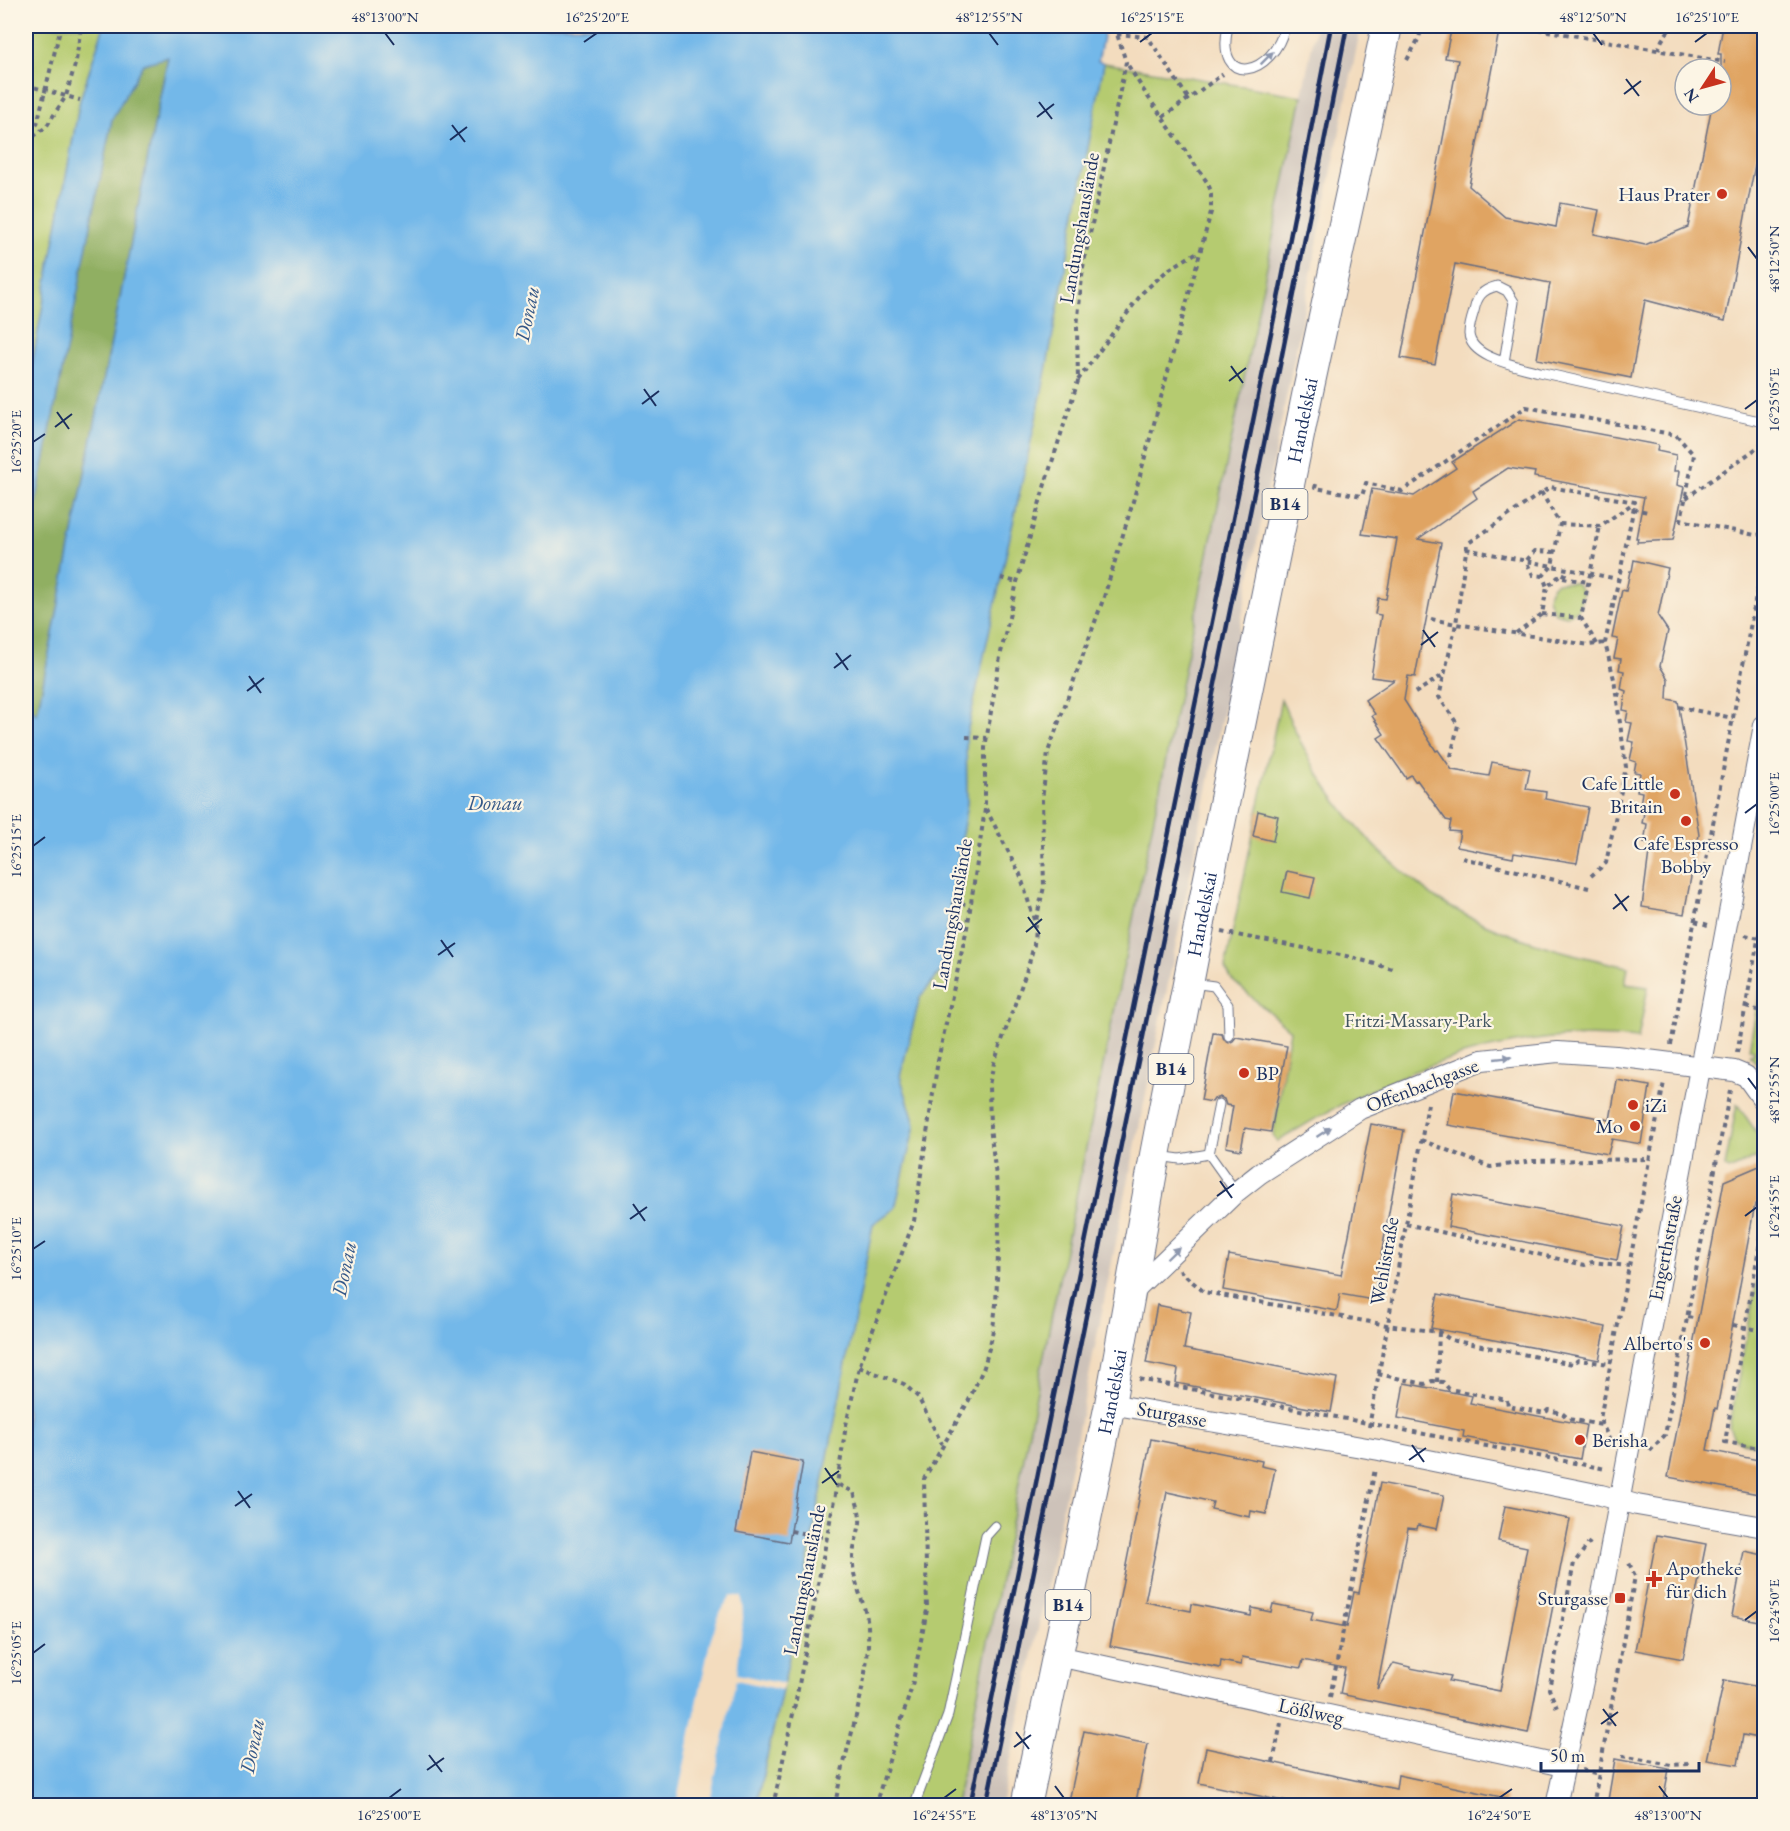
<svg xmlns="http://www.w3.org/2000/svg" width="1790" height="1831" viewBox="0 0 1790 1831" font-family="'EB Garamond',serif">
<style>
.industrial{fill:#cdc2b9}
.green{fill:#b5cb6f;stroke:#687d66;stroke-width:1.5}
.forest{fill:#90af62;stroke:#566f60;stroke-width:1.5}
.water{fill:#73b8e9;stroke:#4774a4;stroke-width:1.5}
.pier{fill:#f3dcbe}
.building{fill:#e0a462}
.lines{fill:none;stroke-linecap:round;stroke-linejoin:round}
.lane-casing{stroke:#676c80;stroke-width:11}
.street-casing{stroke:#676c80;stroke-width:22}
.primary-casing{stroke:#676c80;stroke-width:32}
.path{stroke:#676c80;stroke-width:4;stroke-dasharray:4.5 4.5;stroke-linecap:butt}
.lane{stroke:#fff;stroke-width:9}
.street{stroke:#fff;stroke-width:20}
.primary{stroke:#fff;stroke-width:30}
.rail{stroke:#1b2f5e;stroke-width:4.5}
.oneway{fill:#8d97ae}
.ticks{fill:none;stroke:#1b2f5e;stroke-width:2}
.poi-dot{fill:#c8321e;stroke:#fcf5e5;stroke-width:2}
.labels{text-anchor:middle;stroke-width:4.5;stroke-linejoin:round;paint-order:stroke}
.shield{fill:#fcf5e5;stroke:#5e6a86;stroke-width:1.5}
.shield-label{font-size:18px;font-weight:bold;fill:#1b2f5e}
.poi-label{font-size:20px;fill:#1b2f5e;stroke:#fcf5e5;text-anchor:end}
.street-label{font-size:20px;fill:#1b2f5e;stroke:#fcf5e5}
.park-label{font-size:20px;fill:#425662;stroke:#fcf5e5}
.water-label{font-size:21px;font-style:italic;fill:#355888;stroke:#fcf5e5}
.neatline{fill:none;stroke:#1b2f5e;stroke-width:2}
.ticks-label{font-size:15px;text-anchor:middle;fill:#1b2f5e}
</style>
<rect width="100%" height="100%" fill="#fcf5e5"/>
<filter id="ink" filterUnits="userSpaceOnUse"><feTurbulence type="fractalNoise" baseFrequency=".0167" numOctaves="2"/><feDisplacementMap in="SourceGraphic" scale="12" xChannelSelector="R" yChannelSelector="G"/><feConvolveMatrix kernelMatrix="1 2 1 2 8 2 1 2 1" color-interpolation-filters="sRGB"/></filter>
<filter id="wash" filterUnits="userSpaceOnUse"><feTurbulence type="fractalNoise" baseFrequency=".008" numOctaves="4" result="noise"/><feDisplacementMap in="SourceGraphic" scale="24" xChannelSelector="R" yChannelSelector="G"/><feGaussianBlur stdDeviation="1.35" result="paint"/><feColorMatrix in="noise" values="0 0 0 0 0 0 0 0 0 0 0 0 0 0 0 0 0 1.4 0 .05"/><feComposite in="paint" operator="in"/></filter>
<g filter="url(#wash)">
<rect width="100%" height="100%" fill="#f3dcbe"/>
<!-- industrial -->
<polygon class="industrial" points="1316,26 1361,26 1034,1649 1001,1805 956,1806 1052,1314"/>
<!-- green -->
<g class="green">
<polygon points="26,26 104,26 80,100 26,398"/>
<polygon points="1104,63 1302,96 1052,1314 956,1805 756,1806 785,1677 873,1224 895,1208 915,1125 900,1076 920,997 940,972 967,803 966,737 1043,386"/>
<path d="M1557,582l19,1 7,9 -5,18 -11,6 -12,-3c-8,-14 -11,-19 2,-31z"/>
<path d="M1281,699c29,71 66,127 126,176 9,7 18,16 28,23 58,36 127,55 193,69l-3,17 23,3 -10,52c-130,-15 -253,34 -361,103l-4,-7 17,-105 -58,-50 -7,-12z"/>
<polygon points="1764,969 1764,1063 1758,1066 1750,1055 1754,1054 1754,1050 1749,1049"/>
<polygon points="1737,1104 1764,1143 1764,1154 1729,1170 1725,1167"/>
<polygon points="1764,1243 1764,1446 1742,1442 1734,1438 1729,1428"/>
</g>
<!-- forest -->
<polygon class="forest" points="168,56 37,714 26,704 26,552 112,119 143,64"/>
<!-- water -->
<polygon class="water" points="104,26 1105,26 1098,61 1104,63 1043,386 966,737 967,803 940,972 920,997 900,1076 915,1125 895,1208 873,1224 785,1677 756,1805 26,1805 26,704 37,714 168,57 143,64 112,119 26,552 26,398 80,100"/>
<!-- pier -->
<polygon class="pier" points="731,1595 742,1597 743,1618 737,1674 784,1684 782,1690 736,1680 709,1805 676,1805 710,1642 719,1615"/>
<g id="blocks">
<!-- building -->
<g class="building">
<polygon points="1452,26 1500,26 1469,186 1505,217 1556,227 1560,203 1599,210 1594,234 1645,245 1688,227 1712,105 1721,105 1721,54 1718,54 1723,26 1764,26 1764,118 1725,321 1645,300 1631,378 1537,359 1550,283 1455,264 1435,364 1401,358 1458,60 1445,58"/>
<polygon points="1519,419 1658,445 1657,451 1676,455 1674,471 1679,471 1677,485 1684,487 1673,540 1637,542 1638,538 1636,538 1644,497 1534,477 1535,472 1508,468 1473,491 1477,498 1418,539 1441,543 1415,677 1408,676 1404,700 1436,751 1438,750 1452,770 1489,776 1492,762 1530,769 1526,789 1546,792 1545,799 1588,807 1577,863 1514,853 1513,858 1457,847 1460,832 1449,831 1451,821 1446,820 1417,780 1415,781 1411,775 1406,778 1378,738 1384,734 1372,716 1375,714 1365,700 1394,680 1371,677 1381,615 1375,614 1378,598 1386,599 1397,539 1362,534 1372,489 1414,496 1456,468 1452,462"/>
<polygon points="1634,560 1668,568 1658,616 1668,631 1660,666 1668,679 1667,699 1678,701 1699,835 1684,914 1642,907 1650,844 1644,843 1647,824 1642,823 1644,813 1639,812 1642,792 1637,791 1640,773 1634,772 1636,762 1630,760 1634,742 1628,741 1632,723 1626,722 1628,711 1623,710 1626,691 1621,689 1624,671 1619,670 1621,659 1614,658 1618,639 1612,638 1622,590 1626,591 1630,571 1632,571"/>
<polygon points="1258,811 1278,816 1273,841 1253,836"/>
<polygon points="1287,871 1315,877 1310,898 1282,892"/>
<polygon points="1213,1033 1222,1034 1224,1040 1229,1043 1233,1041 1236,1037 1287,1046 1271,1132 1245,1128 1241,1150 1226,1147 1233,1106 1226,1105 1224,1099 1220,1097 1214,1099 1212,1102 1201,1100"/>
<polygon points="1617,1080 1650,1086 1641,1144 1612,1139 1608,1154 1448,1125 1454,1091 1610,1120"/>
<polygon points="1371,1124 1404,1130 1373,1300 1340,1294 1337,1311 1223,1290 1229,1255 1341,1275"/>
<polygon points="1764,1164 1764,1201 1755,1204 1717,1409 1715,1408 1707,1450 1764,1461 1764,1495 1668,1477 1724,1181"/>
<polygon points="1453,1194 1624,1226 1617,1260 1448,1227"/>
<polygon points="1438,1294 1606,1327 1599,1360 1431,1328"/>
<polygon points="1157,1305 1191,1312 1184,1349 1337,1378 1331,1412 1176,1383 1178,1369 1146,1363"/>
<polygon points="1404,1383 1472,1396 1470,1403 1586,1425 1580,1459 1463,1437 1464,1431 1398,1418"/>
<polygon points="1151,1439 1262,1461 1261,1466 1275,1469 1266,1514 1251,1511 1250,1517 1211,1509 1213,1502 1167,1492 1145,1602 1191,1611 1192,1604 1251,1616 1252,1608 1271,1612 1273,1604 1313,1612 1311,1620 1347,1627 1354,1592 1359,1593 1380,1483 1444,1495 1437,1529 1418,1525 1417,1529 1408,1528 1377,1689 1394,1663 1410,1667 1410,1668 1451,1676 1449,1681 1500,1691 1527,1547 1498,1541 1505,1506 1570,1519 1528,1733 1340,1694 1345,1668 1303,1660 1301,1668 1242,1657 1241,1665 1221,1661 1220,1668 1110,1646"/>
<polygon points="750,1452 803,1462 789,1542 736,1532"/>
<polygon points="1657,1535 1706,1544 1683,1659 1635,1650"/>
<polygon points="1744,1551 1764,1555 1764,1622 1732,1616"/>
<polygon points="1724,1680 1764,1688 1764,1739 1743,1735 1738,1765 1707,1760"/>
<polygon points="1084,1731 1148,1744 1135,1806 1068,1806"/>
<polygon points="1206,1748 1396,1789 1398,1775 1506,1798 1506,1806 1306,1806 1199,1783"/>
<polygon points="1615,1759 1669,1769 1662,1806 1607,1806"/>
</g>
</g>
</g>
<g filter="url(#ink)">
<use href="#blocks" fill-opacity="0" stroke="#676c80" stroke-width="1.5"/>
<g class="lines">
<defs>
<g id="lane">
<path d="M1228,26c-14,64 46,50 57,0"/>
<path d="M1504,362l10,-60 -7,-11 -10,-5c-15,4 -20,10 -23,25 -2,6 -5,16 -5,23 2,25 51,32 70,38l225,50"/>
<polyline points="1192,983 1214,986 1228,1005 1229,1036"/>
<polyline points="1219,1104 1209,1154 1236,1192"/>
<polyline points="1158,1156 1180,1159 1209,1154"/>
<polyline points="914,1806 948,1715 986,1536 995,1526"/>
</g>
<g id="street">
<polyline points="1131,1293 1236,1192 1259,1174 1360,1109 1482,1060 1558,1052 1616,1056 1734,1071 1746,1076 1764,1101"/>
<polyline points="1110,1404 1379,1450 1601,1495 1637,1505 1764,1527"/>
<polyline points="1058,1656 1563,1766"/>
<polyline points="1556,1806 1602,1594 1764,725"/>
</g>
<g id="primary">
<path id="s1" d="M1026,1806l84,-402 45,-249 44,-228 108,-531 80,-370"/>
</g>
</defs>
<!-- lane casing -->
<use href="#lane" class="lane-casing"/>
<!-- street casing -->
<use href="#street" class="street-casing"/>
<!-- primary casing -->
<use href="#primary" class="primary-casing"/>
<!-- path -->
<g class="path">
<polyline points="1520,26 1725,62"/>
<polyline points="1117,34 1148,37 1188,98"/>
<polyline points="1658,50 1662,40 1672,26"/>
<polyline points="1407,60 1419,38 1422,26"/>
<polyline points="26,85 80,100"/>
<polyline points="1163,117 1223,74"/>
<polyline points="26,140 37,124 61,26"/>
<polyline points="26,142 46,127 66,96 76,61 81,26"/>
<polyline points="1078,380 1143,292 1168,270 1199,251"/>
<polyline points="1316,484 1315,488 1362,496 1366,483 1402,491 1526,407 1676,435 1694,455 1681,520 1755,535 1764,534"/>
<polyline points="1541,492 1560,524 1552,566 1543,576 1547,587"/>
<polyline points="1686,498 1764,443"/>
<polyline points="1633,509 1648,512"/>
<polyline points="1560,524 1600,526 1635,502"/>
<polyline points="1466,549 1618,579"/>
<polyline points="1543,576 1533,575 1526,561 1535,551 1555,552"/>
<polyline points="1001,578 1017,582"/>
<polyline points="1563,578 1588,582"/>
<polyline points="1542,614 1581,618"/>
<polyline points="1431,619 1456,624 1439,697 1458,725 1450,761"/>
<polyline points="1516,633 1542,614 1547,587 1558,577 1563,578 1567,569"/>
<polyline points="1597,644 1581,618 1600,526"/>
<polyline points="1415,693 1443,675"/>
<polyline points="1616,694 1625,696"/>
<polyline points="1679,707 1733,718"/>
<polyline points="966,737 987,738"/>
<polyline points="986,809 1020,874 1035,923"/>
<polyline points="1462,858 1589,888"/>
<polyline points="1591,876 1606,863 1626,767 1614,679 1605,643 1635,502 1550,487 1467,544 1456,624 1589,645 1605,643"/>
<polyline points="952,902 970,905"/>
<polyline points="1695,921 1708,925"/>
<polyline points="1221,932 1351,957 1396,970"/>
<polyline points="1745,935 1764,939"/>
<polyline points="1746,1007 1764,1012"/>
<polyline points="1671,1045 1764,554"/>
<polyline points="1737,1053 1764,908"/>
<polyline points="1421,1140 1490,1167 1533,1161 1649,1159"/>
<polyline points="1764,1219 1725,1442 1764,1449"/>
<polyline points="1406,1224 1585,1265 1592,1262 1629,1266"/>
<polyline points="1179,1270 1204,1292 1387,1325 1439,1332 1451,1340 1573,1364 1578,1360 1610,1364"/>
<polyline points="1688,1317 1698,1319"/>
<polyline points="1733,1325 1764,1331"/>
<polyline points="859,1367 904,1384 918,1397 942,1444"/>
<polyline points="1378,1374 1425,1384 1432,1381 1443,1382 1449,1389 1507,1400 1508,1406 1545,1413 1548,1410 1562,1413 1569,1419 1602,1425"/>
<polyline points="1139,1379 1606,1469"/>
<polyline points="1437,1382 1439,1332"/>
<polyline points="1369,1427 1428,1104"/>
<polyline points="1610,1441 1600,1419 1664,1082"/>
<polyline points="1650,1451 1665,1435 1730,1090"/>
<polyline points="791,1531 827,1538"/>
<polyline points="1330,1697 1375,1469"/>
<polyline points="1557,1708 1549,1689 1574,1563 1590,1542"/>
<polyline points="1622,1756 1671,1765 1690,1764"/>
<polyline points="1273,1762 1281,1723"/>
<polyline points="1582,1770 1599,1774"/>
<polyline points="773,1806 796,1700 837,1484 846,1425 859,1367 914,1221 938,1060 968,923 985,809 985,748 1000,657 1017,582 1045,484 1078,381 1077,327 1083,267 1126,62 1117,34 1118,26"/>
<path d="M835,1806c9,-58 36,-122 33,-180 -2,-23 -16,-43 -15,-67 0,-12 5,-24 7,-36 1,-10 -4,-22 -6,-31l-17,-8"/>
<polyline points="875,1806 912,1686 927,1610 924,1479 969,1400 984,1367 992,1337 996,1304 999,1231 998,1193 990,1127 989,1085 994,1063 1028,967 1034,945 1035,924 1044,887 1042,800 1048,752 1104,597 1132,505 1211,212 1211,191 1207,182 1144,91 1126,62"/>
<polyline points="1264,1806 1266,1797"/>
<polyline points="1593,1806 1635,1576 1629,1563"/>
</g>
<!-- lane -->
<use href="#lane" class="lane"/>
<!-- street -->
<use href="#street" class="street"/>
<!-- primary -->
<use href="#primary" class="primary"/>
<!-- rail -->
<g class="rail">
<polyline points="970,1806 1282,279 1331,26"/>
<polyline points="986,1806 1277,380 1347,26"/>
</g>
</g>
<!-- one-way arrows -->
<defs><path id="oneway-solid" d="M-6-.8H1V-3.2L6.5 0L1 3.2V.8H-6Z" transform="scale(1.5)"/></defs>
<g class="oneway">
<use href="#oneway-solid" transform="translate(1267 58) rotate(-45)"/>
<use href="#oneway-solid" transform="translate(1503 1058) rotate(-6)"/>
<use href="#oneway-solid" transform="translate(1324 1132) rotate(-33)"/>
<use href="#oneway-solid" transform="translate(1173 1253) rotate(-44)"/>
</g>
</g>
<!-- ticks -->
<path class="ticks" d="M385,33l9,12M989,33l9,12M1593,33l9,12M584,42l13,-9M1140,42l12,-9M1695,42l12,-9M1626,79l13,17M1624,94l17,-13M1039,102l13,17M1037,117l17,-13M452,125l13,17M450,140l17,-13M1748,247l9,12M1231,366l12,17M1229,381l17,-13M644,389l12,17M642,404l17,-13M1745,409l12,-9M57,412l12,17M55,427l17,-13M33,442l12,-8M1423,630l12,17M1421,645l17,-13M836,653l12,17M834,668l17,-13M249,676l12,17M247,691l17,-13M1745,813l12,-9M33,846l12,-9M1615,894l12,17M1613,909l16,-13M1028,917l12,17M1026,932l16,-13M441,940l12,17M438,955l17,-12M1748,1078l9,12M1220,1181l12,17M1217,1196l17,-12M633,1204l12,17M1745,1216l12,-9M630,1219l17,-12M33,1249l12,-8M1412,1445l12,17M1409,1460l17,-12M825,1468l12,17M822,1483l17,-12M238,1491l12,17M235,1506l17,-12M1745,1620l12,-9M33,1653l12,-9M1603,1709l13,17M1601,1724l17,-12M1016,1732l13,17M1014,1747l17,-12M429,1755l13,17M427,1770l17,-12M1055,1786l9,12M1659,1786l9,12M389,1798l12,-9M944,1798l12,-9M1499,1798l13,-9"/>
<!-- markers -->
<g class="poi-dot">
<circle cx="1722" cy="194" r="6"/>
<circle cx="1675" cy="794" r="6"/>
<circle cx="1686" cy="821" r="6"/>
<circle cx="1244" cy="1073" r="6"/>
<circle cx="1633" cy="1105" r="6"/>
<circle cx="1635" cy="1126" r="6"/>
<circle cx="1705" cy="1343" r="6"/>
<circle cx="1580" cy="1440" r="6"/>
<path d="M1651 1570h6v6h6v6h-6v6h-6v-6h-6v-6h6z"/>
<rect x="1614" y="1592" width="12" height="12" rx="3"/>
</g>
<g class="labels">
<!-- shield labels -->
<g class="shield">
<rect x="1262.5" y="489" width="45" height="30" rx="4.5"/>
<rect x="1148.5" y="1054" width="45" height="30" rx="4.5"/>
<rect x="1045.5" y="1590" width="45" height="30" rx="4.5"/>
</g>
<g class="shield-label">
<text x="1285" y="510">B14</text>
<text x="1171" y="1075">B14</text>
<text x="1068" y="1611">B14</text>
</g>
<!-- poi labels -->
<g class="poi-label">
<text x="1710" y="201">Haus Prater</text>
<text x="1663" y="790">Cafe Little<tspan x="1663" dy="23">Britain</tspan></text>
<text x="1686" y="850" text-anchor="middle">Cafe Espresso<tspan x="1686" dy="23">Bobby</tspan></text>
<text x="1256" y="1080" text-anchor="start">BP</text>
<text x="1645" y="1112" text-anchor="start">iZi</text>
<text x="1623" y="1133">Mo</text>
<text x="1693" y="1350">Alberto's</text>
<text x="1592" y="1447" text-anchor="start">Berisha</text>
<text x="1666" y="1575" text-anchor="start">Apotheke<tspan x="1666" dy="23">für dich</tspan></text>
<text x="1608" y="1605">Sturgasse</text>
</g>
<!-- street labels -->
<g class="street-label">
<text transform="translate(1079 228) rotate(-80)" y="7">Landungshauslände</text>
<text dy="7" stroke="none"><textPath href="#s1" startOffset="1413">Handelskai</textPath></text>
<text transform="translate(952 914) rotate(-80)" y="7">Landungshauslände</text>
<text dy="7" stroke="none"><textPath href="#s1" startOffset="909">Handelskai</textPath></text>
<text transform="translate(1422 1085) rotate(-21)" y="7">Offenbachgasse</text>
<text transform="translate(1665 1248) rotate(-79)" y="7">Engerthstraße</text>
<text transform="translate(1384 1261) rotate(-80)" y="7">Wehlistraße</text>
<text dy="7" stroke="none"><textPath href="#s1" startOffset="423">Handelskai</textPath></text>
<text transform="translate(1172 1414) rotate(10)" y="7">Sturgasse</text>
<text transform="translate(804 1580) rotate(-79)" y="7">Landungshauslände</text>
<text transform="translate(1311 1711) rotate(12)" y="7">Lößlweg</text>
</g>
<!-- park labels -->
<g class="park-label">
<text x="1418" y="1027">Fritzi-Massary-Park</text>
</g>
<!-- water labels -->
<g class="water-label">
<text transform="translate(527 314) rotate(-79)" y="7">Donau</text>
<text x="495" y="810">Donau</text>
<text transform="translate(344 1269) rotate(-79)" y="7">Donau</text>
<text transform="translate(252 1746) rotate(-79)" y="7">Donau</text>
</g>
</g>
<!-- margin -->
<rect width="1790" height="1831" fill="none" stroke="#fcf5e5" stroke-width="66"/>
<!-- north arrow -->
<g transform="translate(1703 87) rotate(234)"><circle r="28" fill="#fcf5e5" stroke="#a2a6af" stroke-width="1.5"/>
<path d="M0-4.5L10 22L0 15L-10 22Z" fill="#c8321e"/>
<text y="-9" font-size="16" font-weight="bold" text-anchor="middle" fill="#1b2f5e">N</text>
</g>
<!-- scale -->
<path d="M1541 1762v9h158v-9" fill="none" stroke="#1b2f5e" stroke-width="3"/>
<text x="1550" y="1762" font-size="18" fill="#1b2f5e" stroke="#fcf5e5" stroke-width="4.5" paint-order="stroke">50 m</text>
<rect x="33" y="33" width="1724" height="1765" class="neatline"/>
<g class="ticks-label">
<text x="385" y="22">48°13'00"N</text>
<text x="597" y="22">16°25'20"E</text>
<text x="989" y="22">48°12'55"N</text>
<text x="1152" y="22">16°25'15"E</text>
<text x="1593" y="22">48°12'50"N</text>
<text x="1707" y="22">16°25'10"E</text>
<text transform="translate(1774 259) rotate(-90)" y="5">48°12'50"N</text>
<text transform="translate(1774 400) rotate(-90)" y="5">16°25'05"E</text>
<text transform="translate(16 442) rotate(-90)" y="5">16°25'20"E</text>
<text transform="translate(1774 804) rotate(-90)" y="5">16°25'00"E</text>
<text transform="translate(16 846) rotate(-90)" y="5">16°25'15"E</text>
<text transform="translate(1774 1090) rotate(-90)" y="5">48°12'55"N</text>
<text transform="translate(1774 1207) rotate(-90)" y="5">16°24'55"E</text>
<text transform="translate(16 1249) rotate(-90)" y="5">16°25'10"E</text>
<text transform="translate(1774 1611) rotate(-90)" y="5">16°24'50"E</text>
<text transform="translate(16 1653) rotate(-90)" y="5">16°25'05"E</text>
<text x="389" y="1820">16°25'00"E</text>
<text x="944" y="1820">16°24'55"E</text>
<text x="1064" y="1820">48°13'05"N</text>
<text x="1499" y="1820">16°24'50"E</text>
<text x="1668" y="1820">48°13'00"N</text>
</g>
</svg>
